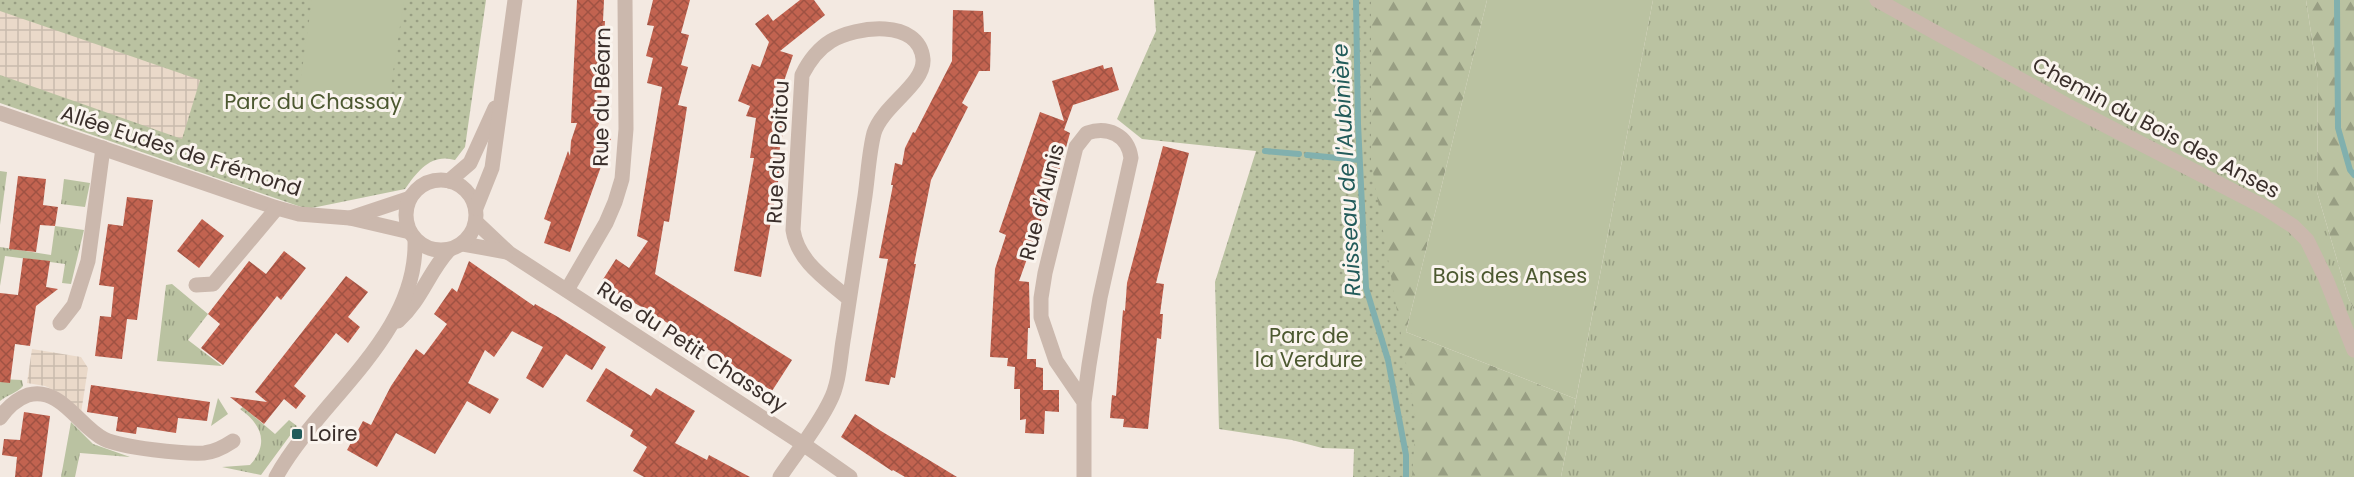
<svg xmlns="http://www.w3.org/2000/svg" width="2354" height="477" viewBox="0 0 2354 477" font-family="Poppins,sans-serif">
<style>
.grass{fill:url(#grass-tufts)}
.forest{fill:url(#forest-firs)}
.park{fill:url(#park-dots)}
.garden{fill:#bac2a1}
.plaza{fill:url(#plaza-grid)}
.lines{fill:none;stroke-linecap:round;stroke-linejoin:round}
.stream{stroke:#81b0ae;stroke-width:6}
.building{fill:url(#building-cross-hatch)}
.minor{stroke:#cbb8ad;stroke-width:15}
.tertiary{stroke:#cbb8ad;stroke-width:15}
.poi-dot{fill:#225b5a;stroke:#faf4ee;stroke-width:2}
.labels{text-anchor:middle;stroke-width:6;stroke-linejoin:round;paint-order:stroke}
.street-label{font-size:21px;fill:#3a2f2b;stroke:#faf4ee}
.park-label{font-size:21px;fill:#4c5830;stroke:#faf4ee}
.poi-label{font-size:21px;fill:#3a2f2b;stroke:#faf4ee;text-anchor:start}
.water-label{font-size:22px;font-style:italic;fill:#225b5a;stroke:#faf4ee}
</style>
<defs>
<pattern id="grass-tufts" width="24" height="20" patternUnits="userSpaceOnUse" patternTransform="scale(1.5)"><rect width="24" height="20" fill="#bac2a1"/><path d="M3 7l-1-3M5 7V3M7 7l1-3M15 17l-1-3M17 17v-4M19 17l1-3" fill="none" stroke="#989e83"/></pattern>
<pattern id="forest-firs" width="22" height="20" patternUnits="userSpaceOnUse" patternTransform="scale(1.5)"><rect width="22" height="20" fill="#bac2a1"/><path d="M5 1l3.5 6h-7zM16 11l3.5 6h-7z" fill="#989e83"/></pattern>
<pattern id="park-dots" width="8" height="8" patternUnits="userSpaceOnUse" patternTransform="scale(1.5)"><rect width="8" height="8" fill="#bac2a1"/><path d="M2 2h.1M6 6h.1" fill="none" stroke="#989e83" stroke-width="1.8" stroke-linecap="round"/></pattern>
<pattern id="plaza-grid" width="8" height="8" patternUnits="userSpaceOnUse" patternTransform="scale(1.5)"><rect width="8" height="8" fill="#ead9c9"/><path d="M0 4h8M4 0v8" fill="none" stroke="#c9bbad"/></pattern>
<pattern id="building-cross-hatch" width="8" height="8" patternUnits="userSpaceOnUse" patternTransform="scale(1.5)"><rect width="8" height="8" fill="#c26350"/><path d="M0 0l8 8M0 8l8-8" fill="none" stroke="#9f5243"/></pattern>
</defs>
<rect width="100%" height="100%" fill="#f3e9e1"/>
<!-- grass -->
<g class="grass">
<polygon points="1653,0 2306,0 2318,78 2317,192 2348,297 2354,310 2354,477 1561,477"/>
<polygon points="0,171 7,172 0,225"/>
<polygon points="64,179 90,183 85,207 61,204"/>
<polygon points="55,226 84,230 71,284 62,283 65,264 5,256 0,286 0,247 51,255"/>
<polygon points="172,284 208,314 188,340 222,366 157,361 166,285"/>
<path d="M0,379l22,1 1,6c-6,7 -16,9 -23,15z"/>
<polygon points="218,398 228,414 211,426"/>
<path d="M243,407l32,27 14,-14 8,6 -36,49 -39,-8 28,-2c20,-22 11,-41 -10,-56z"/>
<polygon points="71,422 93,444 130,457 80,453 75,477 61,477"/>
</g>
<!-- forest -->
<g class="forest">
<polygon points="1265,0 1487,0 1406,332 1576,399 1561,477 1388,477"/>
<polygon points="2306,0 2354,0 2354,310 2348,297 2317,192 2318,78"/>
</g>
<!-- park -->
<g class="park">
<path d="M0,0h486l-21,147 -10,13c-23,-7 -37,10 -50,29l-98,20 -307,-106z"/>
<polygon points="1154,0 1371,0 1371,161 1416,421 1412,477 1353,477 1354,449 1322,448 1292,440 1219,429 1215,282 1256,151 1142,139 1117,119 1156,31"/>
</g>
<!-- garden -->
<g class="garden">
<polygon points="312,0 404,0 387,112 298,98"/>
<polygon points="1487,0 1653,0 1576,399 1406,332"/>
</g>
<!-- plaza -->
<g class="plaza">
<polygon points="0,11 200,80 182,139 0,75"/>
<polygon points="32,349 81,357 88,368 81,413 60,393 45,386 27,383"/>
</g>
<g class="lines">
<!-- stream -->
<g class="stream">
<polyline points="1356,0 1358,124 1366,288 1388,360 1406,455 1406,477"/>
<polyline points="2337,0 2338,128 2350,170 2354,175"/>
<polyline points="1265,151 1299,154"/>
<polyline points="1307,155 1359,160"/>
</g>
</g>
<!-- building -->
<g class="building">
<polygon points="577,0 604,0 603,21 605,21 600,121 595,133 611,139 570,252 544,243 551,222 544,219 568,151 570,156 571,141 577,123 571,123"/>
<polygon points="653,0 690,0 681,33 689,35 681,65 688,67 678,105 687,107 669,222 664,221 655,274 792,360 772,391 649,311 600,284 616,259 629,268 648,241 637,236 662,87 647,83 653,58 646,56 654,26 647,25"/>
<polygon points="800,0 814,0 825,15 780,51 793,55 783,84 786,85 773,120 785,122 779,153 783,154 761,277 734,271 754,158 750,158 756,118 746,116 750,106 738,101 752,64 760,67 769,42 755,24 768,14 773,21"/>
<polygon points="953,10 983,11 984,32 991,32 990,71 979,71 962,103 968,107 931,180 914,264 916,264 895,378 891,377 889,385 865,381 888,259 879,258 893,185 891,185 895,163 902,165 905,148 913,132 915,133 952,61"/>
<polygon points="1103,65 1104,69 1112,67 1119,90 1073,105 1064,130 1070,133 1062,162 1019,281 1029,282 1030,328 1028,328 1027,359 1036,359 1036,367 1043,368 1043,390 1059,390 1059,412 1045,411 1044,434 1025,433 1026,419 1020,420 1020,389 1014,389 1015,367 1007,366 1008,358 990,357 995,269 1006,235 999,232 1040,112 1064,121 1052,81"/>
<polygon points="1163,146 1189,153 1156,283 1164,284 1160,314 1163,314 1161,339 1157,338 1148,429 1123,427 1124,419 1110,418 1112,395 1116,396 1123,310 1125,311 1127,283"/>
<polygon points="18,176 46,179 43,205 58,207 55,226 40,225 36,252 9,249"/>
<polygon points="127,197 153,200 137,320 127,319 122,359 95,356 100,316 111,317 114,287 99,285 108,224 123,226"/>
<polygon points="202,219 224,236 199,268 177,251"/>
<polygon points="284,251 306,268 281,300 277,296 223,365 201,348 220,324 208,314 249,261 266,274"/>
<polygon points="23,258 50,261 46,287 58,289 36,306 30,346 15,344 10,383 0,382 0,293 18,295"/>
<polygon points="469,261 534,306 535,304 558,317 606,347 592,370 566,354 543,388 526,378 543,347 512,331 494,357 485,350 468,383 499,399 490,414 467,401 435,454 396,433 377,467 347,450 363,421 371,425 391,386 416,349 424,355 447,324 434,314 452,288 457,292"/>
<polygon points="346,276 368,292 348,317 360,327 348,343 336,333 294,386 306,396 296,409 284,399 264,424 230,397 267,402 255,392"/>
<polygon points="606,368 651,396 656,388 695,411 675,443 707,460 709,455 750,477 644,477 633,471 647,447 630,436 633,430 586,401"/>
<polygon points="91,385 210,402 207,421 178,418 176,433 137,427 136,434 116,431 118,417 87,412"/>
<polygon points="24,412 50,416 42,477 15,477 17,457 2,455 4,439 20,440"/>
<polygon points="855,414 881,431 957,477 905,477 893,470 892,471 841,437"/>
</g>
<g class="lines">
<!-- minor -->
<g class="minor">
<polyline points="1877,0 2070,107 2262,206 2293,226 2307,240 2326,279 2354,350"/>
<polyline points="0,113 277,208 299,214 350,218 410,232"/>
<polyline points="350,218 410,198"/>
<polyline points="476,222 509,253 803,444 850,477"/>
<polyline points="463,244 507,252"/>
<polyline points="196,285 213,284 277,208"/>
<polyline points="567,290 606,223 615,202 622,179 626,129 625,0"/>
<polyline points="60,323 74,305 88,261 103,148"/>
<path d="M1084,402l-28,-41 -15,-44v-19l4,-25 31,-126 11,-14c21,-7 41,2 44,25l-31,140 -11,67 -5,37v75"/>
<path d="M0,418c7,-10 17,-19 28,-23 33,-9 51,32 76,44 19,9 79,15 100,14 11,-1 20,-6 29,-12"/>
<path d="M780,477c16,-24 37,-49 50,-76 10,-19 10,-45 14,-66 7,-47 14,-93 21,-139 3,-21 4,-44 9,-63 8,-27 51,-49 49,-74 -4,-41 -67,-33 -92,-18 -13,8 -22,20 -29,34l-9,155c5,32 33,49 56,69"/>
</g>
<!-- tertiary -->
<g class="tertiary">
<circle cx="441" cy="215" r="35"/>
<polyline points="449,181 470,163 495,108"/>
<polyline points="476,208 492,168 515,0"/>
<path d="M398,321c24,-22 30,-48 51,-71"/>
<path d="M276,477c43,-78 142,-141 139,-237"/>
</g>
</g>
<!-- markers -->
<rect class="poi-dot" x="291" y="428" width="12" height="12" rx="3"/>
<g class="labels">
<!-- street labels -->
<g class="street-label">
<text transform="translate(602 97) rotate(-89)" y="7">Rue du Béarn</text>
<text transform="translate(2156 128) rotate(28)" y="7">Chemin du Bois des Anses</text>
<text transform="translate(181 151) rotate(18)" y="7">Allée Eudes de Frémond</text>
<text transform="translate(778 152) rotate(-87)" y="7">Rue du Poitou</text>
<text transform="translate(1042 202) rotate(-75)" y="7">Rue d'Aunis</text>
<text transform="translate(692 347) rotate(33)" y="7">Rue du Petit Chassay</text>
</g>
<!-- park labels -->
<g class="park-label">
<text x="313" y="109">Parc du Chassay</text>
<text x="1510" y="283">Bois des Anses</text>
<text x="1309" y="343">Parc de<tspan x="1309" dy="24">la Verdure</tspan></text>
</g>
<!-- poi labels -->
<g class="poi-label">
<text x="309" y="441">Loire</text>
</g>
<!-- water labels -->
<g class="water-label">
<text transform="translate(1346 170) rotate(-93)" y="8">Ruisseau de l'Aubinière</text>
</g>
</g>
</svg>
